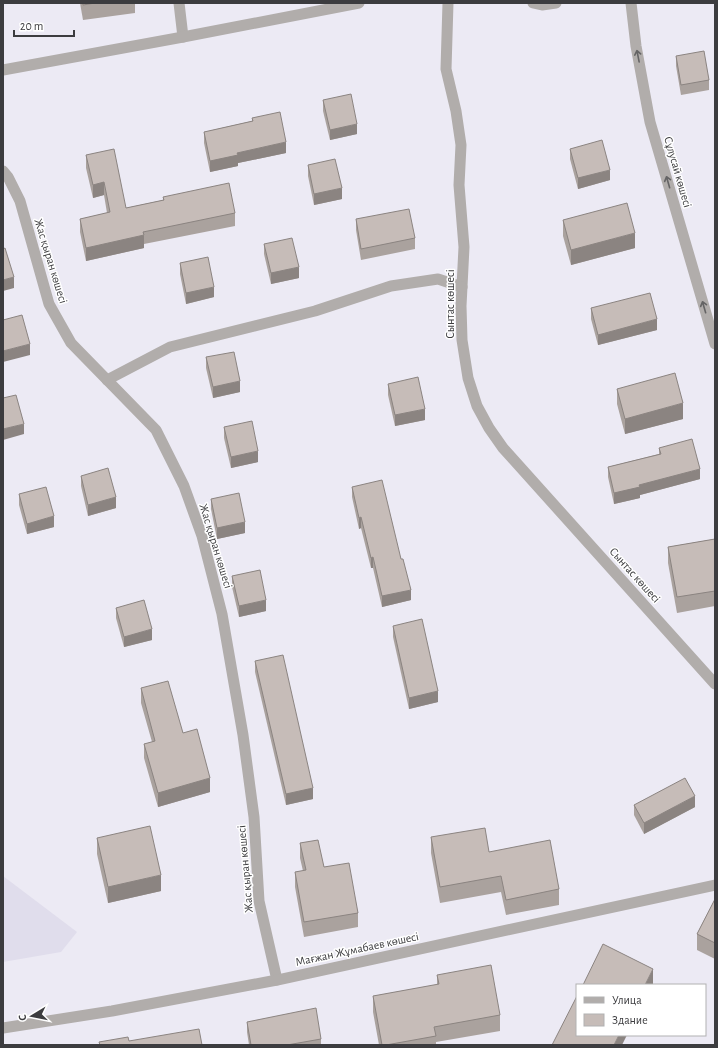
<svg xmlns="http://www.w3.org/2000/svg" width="718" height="1048" viewBox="0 0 718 1048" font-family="'Alegreya Sans',sans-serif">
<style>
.built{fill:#e0ddec}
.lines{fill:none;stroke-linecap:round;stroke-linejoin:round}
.minor{stroke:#b1adab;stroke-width:11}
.wall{fill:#aaa29e}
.shaded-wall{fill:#8b8481}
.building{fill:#c6bcb8;stroke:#8b8481}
.oneway{stroke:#656465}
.labels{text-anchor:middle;stroke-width:3;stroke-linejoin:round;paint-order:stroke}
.street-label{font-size:12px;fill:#3c3c3f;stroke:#fff}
</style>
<rect width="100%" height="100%" fill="#eceaf4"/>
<!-- built -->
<polygon class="built" points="3,876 77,932 61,952 3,962"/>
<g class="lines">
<!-- minor -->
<g class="minor">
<polyline points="179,3 183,37"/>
<polyline points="448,3 446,69 456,111 461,145 459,185 464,247 461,306 462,340 468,378 477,406 489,428 503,448 715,684"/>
<polyline points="533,3 542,5 556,3"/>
<polyline points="631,3 636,46 650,122 715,344"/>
<polyline points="3,70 183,37 359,3"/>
<polyline points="3,171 8,177 20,201 49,304 71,343 156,430 184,486 202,536 222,614 243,735 254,817 259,901 277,980"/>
<polyline points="107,380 170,347 315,311 391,286 438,279 462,287"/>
<polyline points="3,1028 112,1011 277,980 715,885"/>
</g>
</g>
<!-- wall -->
<g class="wall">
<polygon points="80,3 135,3 135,13 83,20"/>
<polygon points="676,56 709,80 709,90 681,95 676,66"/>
<polygon points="323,100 357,134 330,140 323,111"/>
<polygon points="252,118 286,153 238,163 238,166 210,172 204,143 204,132 252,121"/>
<polygon points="570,149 610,180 578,189 570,159"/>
<polygon points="86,155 126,208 163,200 163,197 235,213 235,226 144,244 144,248 86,261 80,232 80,219 107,213 104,195 93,198 86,168"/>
<polygon points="308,165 342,199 314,205 308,176"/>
<polygon points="356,219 415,238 415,249 361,260 356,230"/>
<polygon points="563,220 635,248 571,265 563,236"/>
<polygon points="264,244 299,278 271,284 264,254"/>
<polygon points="180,263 214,297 186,304 180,274"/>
<polygon points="591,308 657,330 598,345 591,319"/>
<polygon points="206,357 240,392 213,398 206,368"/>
<polygon points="388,384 425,420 395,426 388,395"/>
<polygon points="617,389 683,419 625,434 617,404"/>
<polygon points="224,427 258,462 231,468 224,438"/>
<polygon points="659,448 700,479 640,495 640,498 614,504 608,477 608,467 659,454"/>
<polygon points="81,476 116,508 88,516 81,486"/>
<polygon points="352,487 411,600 382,607 373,568 371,568 361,528 359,529 352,497"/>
<polygon points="19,494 54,527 27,534 19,505"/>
<polygon points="211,499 245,533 217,539 211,509"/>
<polygon points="715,539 715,606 677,613 668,563 668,547"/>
<polygon points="232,576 266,611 239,617 232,587"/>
<polygon points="116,608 152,640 124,647 116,618"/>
<polygon points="393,626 438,702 409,709 393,637"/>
<polygon points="255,661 313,799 286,805 255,672"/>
<polygon points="141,688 183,733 210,792 158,807 144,758 144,744 152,742 141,703"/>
<polygon points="634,805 695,807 644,834 634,815"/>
<polygon points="431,837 489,852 559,889 559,905 506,915 501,892 440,903 431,853"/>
<polygon points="97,838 161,891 108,903 97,854"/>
<polygon points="300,843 324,867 358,913 358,927 304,937 295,887 295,872 303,871 300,858"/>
<polygon points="715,899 715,959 697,950 697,934"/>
<polygon points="437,975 500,1015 500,1031 436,1042 436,1045 379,1045 373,1012 373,996 437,985"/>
<polygon points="247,1022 321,1039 321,1045 249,1045 247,1032"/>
</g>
<!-- shaded-wall -->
<g class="shaded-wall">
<polygon points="357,124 357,134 330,140 330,130"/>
<polygon points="286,142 286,153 238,163 238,166 210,172 210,161 237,153"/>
<polygon points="610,170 610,180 578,189 578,178"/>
<polygon points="104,182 104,195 93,198 93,185"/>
<polygon points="342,188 342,199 314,205 314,194"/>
<polygon points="635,233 635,248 571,265 571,250"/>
<polygon points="144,235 144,248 86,261 86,248"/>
<polygon points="299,267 299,278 271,284 271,273"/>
<polygon points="14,277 14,288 3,291 3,280"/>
<polygon points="214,287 214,297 186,304 186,293"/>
<polygon points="657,319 657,330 598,345 598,335"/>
<polygon points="30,344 30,355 3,362 3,351"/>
<polygon points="240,381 240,392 213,398 213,387"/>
<polygon points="683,403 683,419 625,434 625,419"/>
<polygon points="425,409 425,420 395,426 395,415"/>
<polygon points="24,424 24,434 3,440 3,429"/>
<polygon points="258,451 258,462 231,468 231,457"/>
<polygon points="700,469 700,479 640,495 640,498 614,504 614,493 639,485"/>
<polygon points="116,497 116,508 88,516 88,505"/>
<polygon points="54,516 54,527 27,534 27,524"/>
<polygon points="361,517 361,528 359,529 359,518"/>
<polygon points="245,522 245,533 217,539 217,528"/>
<polygon points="373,557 373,568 371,568 371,558"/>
<polygon points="411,590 411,600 382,607 382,596"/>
<polygon points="266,600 266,611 239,617 239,606"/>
<polygon points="152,629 152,640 124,647 124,637"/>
<polygon points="438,691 438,702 409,709 409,698"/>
<polygon points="210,778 210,792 158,807 158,793"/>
<polygon points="313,788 313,799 286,805 286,794"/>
<polygon points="695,796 695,807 644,834 644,823"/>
<polygon points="161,875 161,891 108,903 108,887"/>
<polygon points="653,969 653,985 645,985"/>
<polygon points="619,1035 627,1035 622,1045 614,1045"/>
</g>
<!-- building -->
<g class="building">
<polygon points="83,3 95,3 83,5"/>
<polygon points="704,51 709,80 681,85 676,56"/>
<polygon points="351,94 357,124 330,130 323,100"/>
<polygon points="280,112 286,142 237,153 238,155 210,161 204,132 253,121 252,118"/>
<polygon points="602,140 610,170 578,178 570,149"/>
<polygon points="114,149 126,208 164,200 163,197 229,183 235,213 143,232 144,235 86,248 80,219 110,212 104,182 93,185 86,155"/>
<polygon points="335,159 342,188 314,194 308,165"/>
<polygon points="627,203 635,233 571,250 563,220"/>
<polygon points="409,209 415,238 361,249 356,219"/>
<polygon points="292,238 299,267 271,273 264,244"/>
<polygon points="5,248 14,277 3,280 3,249"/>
<polygon points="208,257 214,287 186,293 180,263"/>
<polygon points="650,293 657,319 598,335 591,308"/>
<polygon points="22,315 30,344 3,351 3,320"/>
<polygon points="234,352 240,381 213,387 206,357"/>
<polygon points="675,373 683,403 625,419 617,389"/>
<polygon points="418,377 425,409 395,415 388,384"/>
<polygon points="16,395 24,424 3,429 3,398"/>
<polygon points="252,421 258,451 231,457 224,427"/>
<polygon points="692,439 700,469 639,485 640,487 614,493 608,467 661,454 659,448"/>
<polygon points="108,468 116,497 88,505 81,476"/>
<polygon points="382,480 401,559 403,559 411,590 382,596 373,557 371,558 361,517 359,518 352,487"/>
<polygon points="46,487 54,516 27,524 19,494"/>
<polygon points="239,493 245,522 217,528 211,499"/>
<polygon points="715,539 715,591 677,597 668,547"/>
<polygon points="260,570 266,600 239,606 232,576"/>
<polygon points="144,600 152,629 124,637 116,608"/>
<polygon points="422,619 438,691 409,698 393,626"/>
<polygon points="283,655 313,788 286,794 255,661"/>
<polygon points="168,681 183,733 197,729 210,778 158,793 144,744 155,741 141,688"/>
<polygon points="685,778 695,796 644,823 634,805"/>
<polygon points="150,826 161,875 108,887 97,838"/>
<polygon points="485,828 489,852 550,840 559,889 506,900 501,876 440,887 431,837"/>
<polygon points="318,840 324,867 349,863 358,913 304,922 295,872 306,870 300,843"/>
<polygon points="715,899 715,943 697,934"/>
<polygon points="603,944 653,969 645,985 583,985"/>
<polygon points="491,965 500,1015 434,1027 436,1036 386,1045 382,1045 373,996 439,984 437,975"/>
<polygon points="577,996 577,1035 619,1035 614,1045 552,1045"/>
<polygon points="316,1008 321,1039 287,1045 251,1045 247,1022"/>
<polygon points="199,1029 202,1045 100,1045 99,1042 128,1037 129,1041"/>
</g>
<!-- one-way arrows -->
<defs><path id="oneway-shaft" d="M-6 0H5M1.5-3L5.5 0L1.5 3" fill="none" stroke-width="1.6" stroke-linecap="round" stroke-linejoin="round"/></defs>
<g class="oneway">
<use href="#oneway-shaft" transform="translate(638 56) rotate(-101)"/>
<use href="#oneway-shaft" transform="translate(668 182) rotate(-106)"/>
<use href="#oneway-shaft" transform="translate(704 307) rotate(-106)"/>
</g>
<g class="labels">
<!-- street labels -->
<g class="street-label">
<text transform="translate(678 172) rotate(74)" y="4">Сұлусай көшесі</text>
<text transform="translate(51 261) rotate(73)" y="4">Жас қыран көшесі</text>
<text transform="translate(450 304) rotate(-90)" y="4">Сынтас көшесі</text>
<text transform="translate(216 546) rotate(73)" y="4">Жас қыран көшесі</text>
<text transform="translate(635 575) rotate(48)" y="4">Сынтас көшесі</text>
<text transform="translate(245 869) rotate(-95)" y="4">Жас қыран көшесі</text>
<text transform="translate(357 949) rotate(-12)" y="4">Мағжан Жұмабаев көшесі</text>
</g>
</g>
<!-- border -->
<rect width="718" height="1048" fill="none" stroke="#3c3c3f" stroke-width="8"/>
<!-- legend -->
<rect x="576" y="984" width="130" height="52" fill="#ffffff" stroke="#b1b1b2"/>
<rect x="584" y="997" width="20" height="6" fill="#b1adab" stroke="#b1b1b2"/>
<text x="612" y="1004" font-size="12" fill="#3c3c3f">Улица</text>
<rect x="584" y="1014" width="20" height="12" fill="#c6bcb8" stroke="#b1b1b2"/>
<text x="612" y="1024" font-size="12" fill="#3c3c3f">Здание</text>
<!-- north arrow -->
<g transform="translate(32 1016) rotate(260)" stroke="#ffffff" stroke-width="3" paint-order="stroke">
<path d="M0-3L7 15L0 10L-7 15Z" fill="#3c3c3f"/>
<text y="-6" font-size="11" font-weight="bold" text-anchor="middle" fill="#3c3c3f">С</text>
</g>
<!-- scale -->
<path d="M14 30v6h60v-6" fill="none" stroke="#3c3c3f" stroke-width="2"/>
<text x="20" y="30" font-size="12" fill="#3c3c3f" stroke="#ffffff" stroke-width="3" paint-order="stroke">20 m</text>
</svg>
